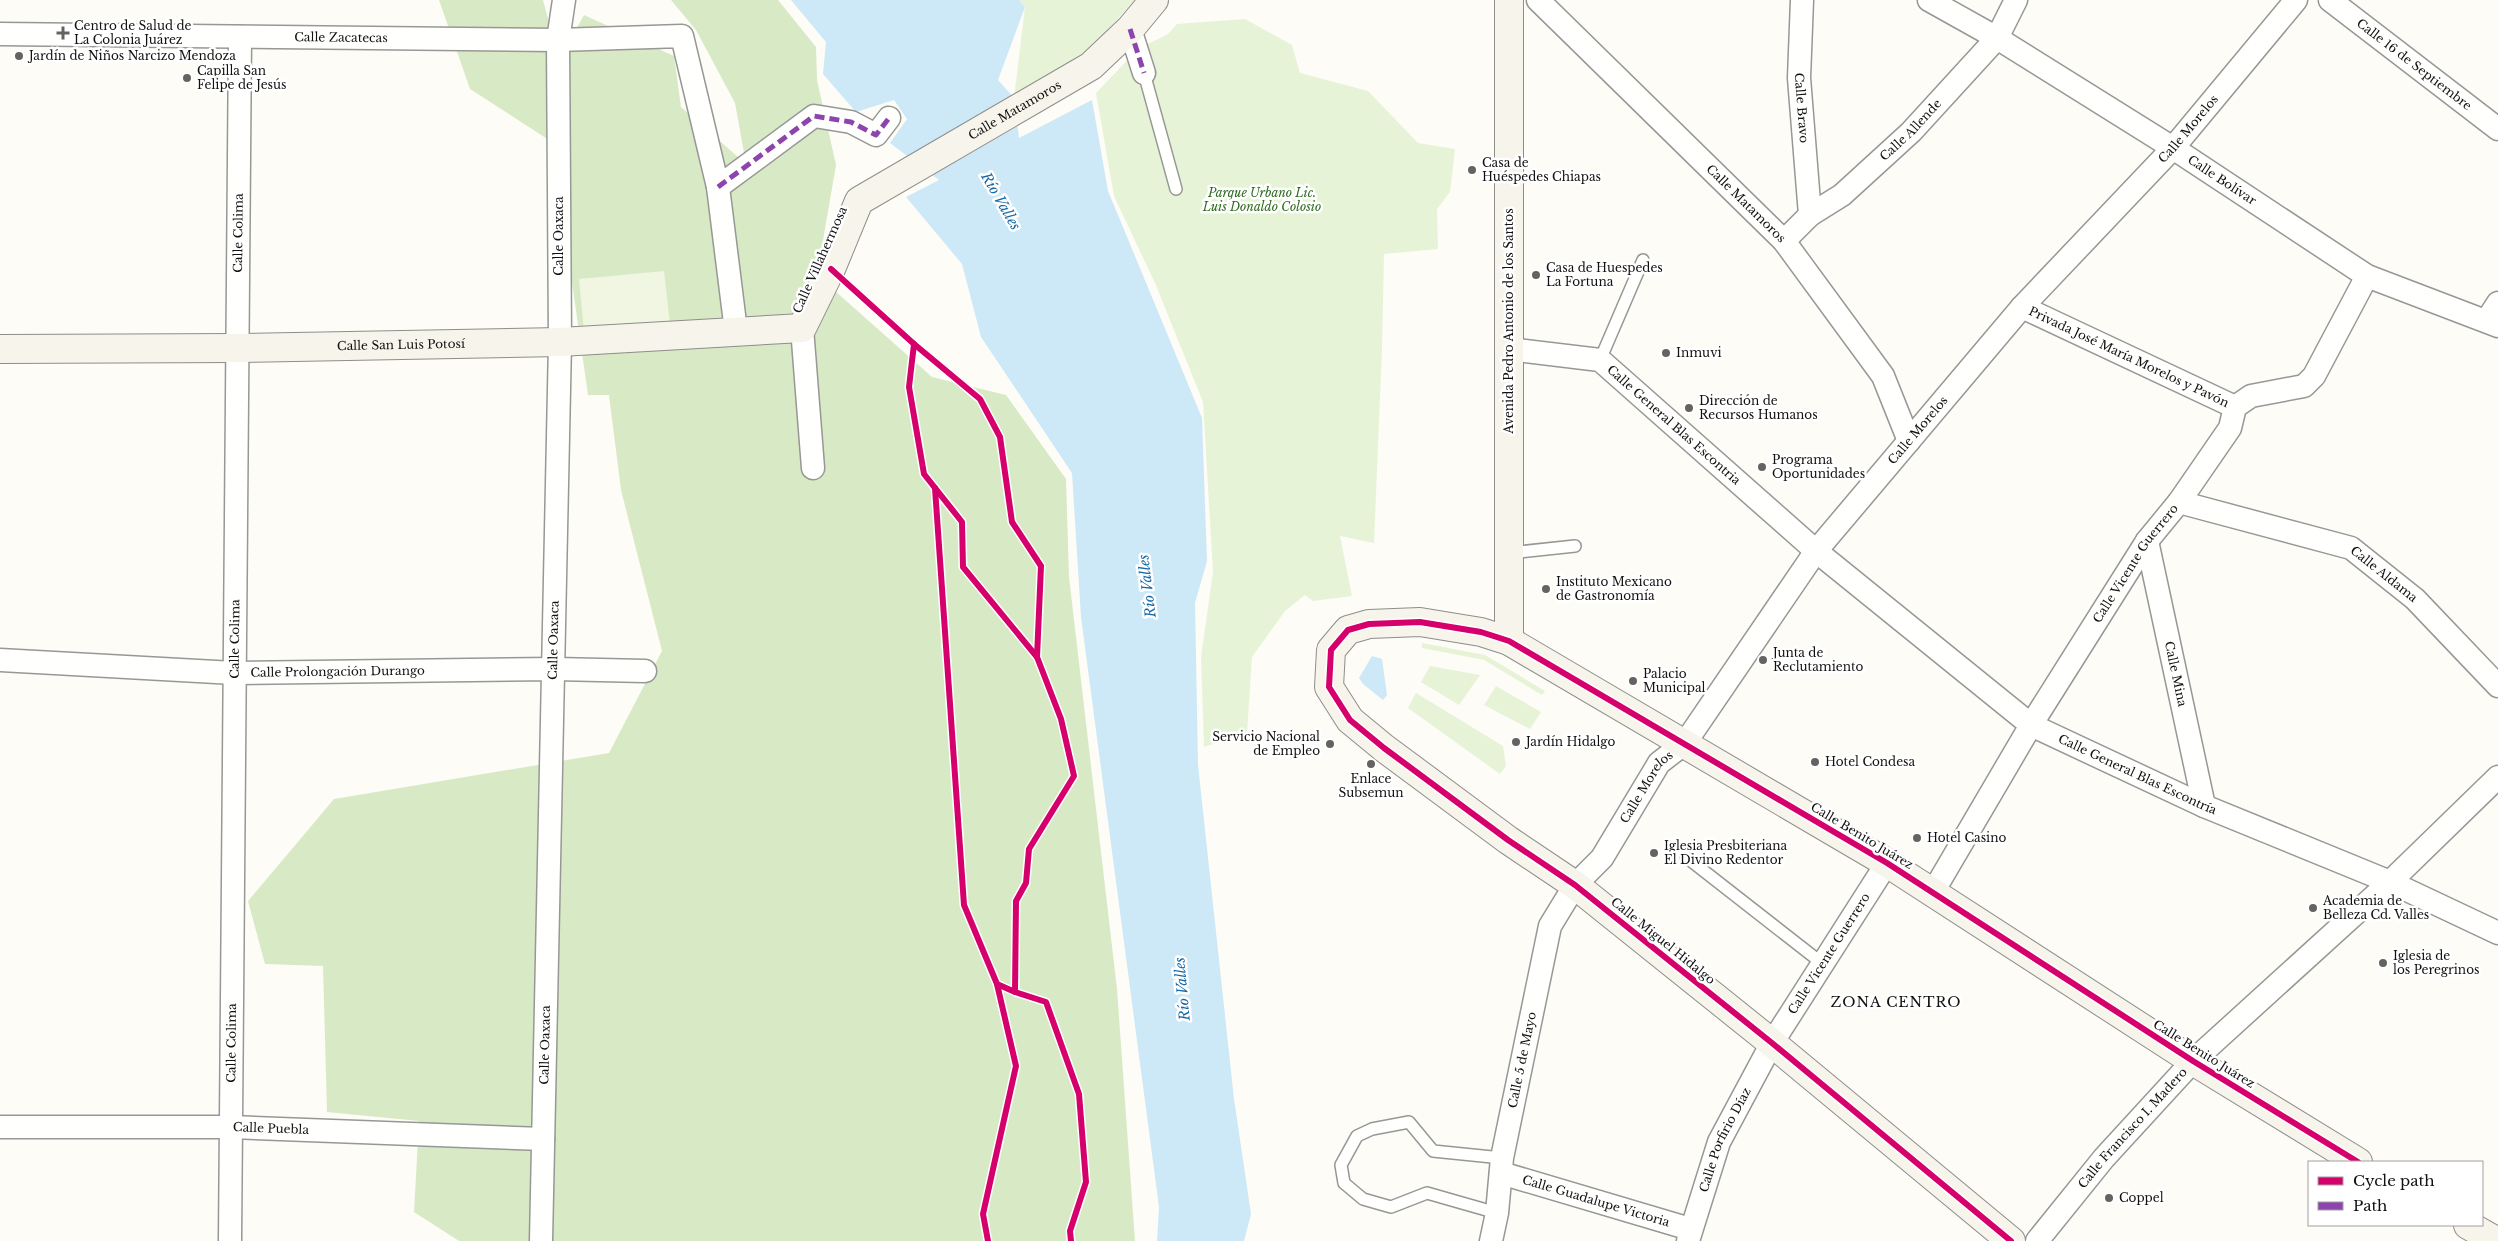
<svg xmlns="http://www.w3.org/2000/svg" width="2498" height="1241" viewBox="0 0 2498 1241" font-family="'Libre Baskerville',serif">
<style>
.green{fill:#e7f3d7}
.forest{fill:#d8eac5}
.pitch{fill:#f0f6e1}
.water{fill:#cde8f7}
.lines{fill:none;stroke-linecap:round;stroke-linejoin:round}
.lane-casing{stroke:#979795;stroke-width:14}
.street-casing{stroke:#979795;stroke-width:25}
.secondary-casing{stroke:#8e8d8b;stroke-width:30}
.lane{stroke:#fffffe;stroke-width:11}
.street{stroke:#fffffe;stroke-width:22}
.secondary{stroke:#f6f4eb;stroke-width:28}
.quiet{stroke:#8e44ad;stroke-width:5;stroke-dasharray:10 5;stroke-linecap:butt}
.cycleway-casing{stroke:#fff;stroke-width:9}
.cycleway{stroke:#d6006c;stroke-width:6}
.poi-dot{fill:#646362;stroke:#fff;stroke-width:2}
.labels{text-anchor:middle;stroke-width:5;stroke-linejoin:round;paint-order:stroke}
.poi-label{font-size:12px;fill:#111;stroke:#fff;text-anchor:start}
.street-label{font-size:12px;fill:#111;stroke:#fff}
.park-label{font-size:12px;font-style:italic;fill:#2f6b1f;stroke:#fff}
.water-label{font-size:14px;font-style:italic;fill:#1768a6;stroke:#fff}
.neighbourhood-label{font-size:14px;letter-spacing:1px;fill:#111;stroke:#fff}
</style>
<rect width="100%" height="100%" fill="#fdfcf7"/>
<!-- green -->
<g class="green">
<polygon points="1019,0 1134,0 1095,45 1014,98 1025,7"/>
<polygon points="1245,19 1292,45 1300,73 1368,91 1418,143 1455,149 1450,192 1437,209 1438,249 1384,254 1382,349 1374,543 1340,536 1352,596 1313,601 1305,595 1285,611 1252,657 1247,733 1204,747 1201,657 1213,572 1203,402 1155,283 1114,196 1096,93 1138,49 1168,34 1177,24"/>
<polygon points="1422,643 1485,655 1545,691 1542,695 1484,660 1422,648"/>
<polygon points="1430,666 1480,675 1459,705 1421,682"/>
<polygon points="1496,686 1541,712 1530,729 1484,705"/>
<polygon points="1416,693 1503,746 1506,766 1500,774 1408,708"/>
</g>
<!-- forest -->
<polygon class="forest" points="439,0 543,0 559,60 584,15 674,56 681,107 746,164 735,103 696,30 671,0 778,0 816,47 817,80 836,165 817,275 932,377 1006,395 1066,479 1069,577 1117,989 1135,1241 459,1241 414,1212 419,1121 327,1112 323,966 265,964 248,901 334,799 609,753 662,651 621,490 609,395 588,395 552,142 470,89"/>
<!-- pitch -->
<polygon class="pitch" points="664,271 670,324 584,331 579,279"/>
<!-- water -->
<g class="water">
<polygon points="791,0 1019,0 1025,7 998,80 1014,98 1019,138 1092,100 1108,191 1202,418 1207,561 1195,603 1198,765 1234,1099 1251,1214 1244,1241 1157,1241 1159,1207 1081,617 1072,473 981,337 962,264 906,197 939,180 890,143 907,119 894,100 856,112 823,74 826,42"/>
<polygon points="1372,656 1382,659 1387,695 1383,700 1363,684 1359,678"/>
</g>
<g class="lines">
<defs>
<g id="lane">
<polyline points="1144,73 1176,189"/>
<polyline points="1600,360 1643,260"/>
<polyline points="1509,553 1575,546"/>
<polyline points="1686,857 1823,964"/>
<polyline points="1497,1213 1427,1193 1391,1207 1363,1199 1344,1183 1341,1165 1357,1136 1372,1129 1409,1122 1433,1151 1502,1158"/>
</g>
<g id="street">
<path id="s1" d="M1538,0l246,241 99,135 26,65"/>
<path id="s2" d="M1802,0l-3,78 11,137"/>
<path id="s3" d="M1929,0l68,38 176,110 194,128 131,50"/>
<path id="s4" d="M2330,0l168,129"/>
<polyline points="1130,29 1144,73"/>
<path id="s5" d="M0,34l558,6 124,-4 36,151 18,144"/>
<polyline points="718,187 814,116 851,122 876,135 889,118"/>
<path id="s6" d="M1784,241l26,-26 32,-20 69,-63 86,-94 19,-38"/>
<path id="s7" d="M2022,307l213,100"/>
<polyline points="2487,320 2498,303"/>
<polyline points="802,328 813,468"/>
<path id="s8" d="M1509,349l91,11 216,191 215,174 173,81 186,76 108,51"/>
<path id="s9" d="M2179,502l172,46 64,51 83,87"/>
<path id="s10" d="M2147,541l57,265"/>
<path id="s11" d="M0,660l234,13 321,-4 90,2"/>
<path id="s12" d="M1933,892l98,-167 116,-184 32,-39 51,-74 5,-21 16,-11 53,-10 10,-10 53,-100"/>
<path id="s13" d="M0,1127h231l312,12"/>
<path id="s14" d="M1501,1173l189,56"/>
<path id="s15" d="M230,1241l10,-1204"/>
<path id="s16" d="M541,1241l19,-899 -2,-302 6,-40"/>
<path id="s17" d="M1491,1241l6,-28 5,-55 48,-232 25,-41 27,-27 57,-95 26,-20 131,-192 206,-244 151,-159 123,-148"/>
<path id="s18" d="M1688,1241l31,-99 53,-99 115,-180"/>
<path id="s19" d="M2037,1241l67,-83 89,-97 197,-179 108,-105"/>
</g>
<g id="secondary">
<path id="s20" d="M0,349l237,-1 323,-6 242,-14 29,-59 28,-68 232,-135 39,-37 24,-29"/>
<polyline points="1509,641 1509,0"/>
<polyline points="2468,1225 2496,1241"/>
<polyline points="2011,1241 1772,1043 1575,885 1508,840 1384,748 1350,720 1329,687 1331,650 1348,630 1369,624 1420,622 1481,632 1509,641 1887,863 2193,1061 2358,1162"/>
</g>
</defs>
<!-- lane casing -->
<use href="#lane" class="lane-casing"/>
<!-- street casing -->
<use href="#street" class="street-casing"/>
<!-- secondary casing -->
<use href="#secondary" class="secondary-casing"/>
<!-- lane -->
<use href="#lane" class="lane"/>
<!-- street -->
<use href="#street" class="street"/>
<!-- secondary -->
<use href="#secondary" class="secondary"/>
<!-- quiet -->
<g class="quiet">
<polyline points="1130,29 1144,73"/>
<polyline points="718,187 814,116 851,122 876,135 889,118"/>
</g>
<defs>
<g id="cycleway">
<polyline points="831,269 914,344 909,387 924,474 962,522 963,567 1037,657 1061,719 1074,776 1029,849 1026,883 1016,901 1015,992 1046,1002 1079,1094 1086,1182 1070,1231 1071,1241"/>
<polyline points="914,344 980,399 1000,437 1012,522 1041,566 1037,657"/>
<polyline points="935,488 964,905 997,984 1015,992"/>
<polyline points="988,1241 983,1214 1016,1066 997,984"/>
<polyline points="2011,1241 1772,1043 1575,885 1508,840 1384,748 1350,720 1329,687 1331,650 1348,630 1369,624 1420,622 1481,632 1509,641 1887,863 2193,1061 2358,1162"/>
</g>
</defs>
<!-- cycleway casing -->
<use href="#cycleway" class="cycleway-casing"/>
<!-- cycleway -->
<use href="#cycleway" class="cycleway"/>
</g>
<!-- markers -->
<g class="poi-dot">
<path d="M60.5 25.5h5v5h5v5h-5v5h-5v-5h-5v-5h5z"/>
<circle cx="19" cy="56" r="5"/>
<circle cx="187" cy="78" r="5"/>
<circle cx="1472" cy="170" r="5"/>
<circle cx="1536" cy="275" r="5"/>
<circle cx="1666" cy="353" r="5"/>
<circle cx="1689" cy="408" r="5"/>
<circle cx="1762" cy="467" r="5"/>
<circle cx="1546" cy="589" r="5"/>
<circle cx="1763" cy="660" r="5"/>
<circle cx="1633" cy="681" r="5"/>
<circle cx="1516" cy="742" r="5"/>
<circle cx="1330" cy="744" r="5"/>
<circle cx="1815" cy="762" r="5"/>
<circle cx="1371" cy="764" r="5"/>
<circle cx="1917" cy="838" r="5"/>
<circle cx="1654" cy="853" r="5"/>
<circle cx="2313" cy="908" r="5"/>
<circle cx="2383" cy="963" r="5"/>
<circle cx="2109" cy="1198" r="5"/>
</g>
<g class="labels">
<!-- poi labels -->
<g class="poi-label">
<text x="74" y="30">Centro de Salud de<tspan x="74" dy="14">La Colonia Juárez</tspan></text>
<text x="29" y="60">Jardín de Niños Narcizo Mendoza</text>
<text x="197" y="75">Capilla San<tspan x="197" dy="14">Felipe de Jesús</tspan></text>
<text x="1482" y="167">Casa de<tspan x="1482" dy="14">Huéspedes Chiapas</tspan></text>
<text x="1546" y="272">Casa de Huespedes<tspan x="1546" dy="14">La Fortuna</tspan></text>
<text x="1676" y="357">Inmuvi</text>
<text x="1699" y="405">Dirección de<tspan x="1699" dy="14">Recursos Humanos</tspan></text>
<text x="1772" y="464">Programa<tspan x="1772" dy="14">Oportunidades</tspan></text>
<text x="1556" y="586">Instituto Mexicano<tspan x="1556" dy="14">de Gastronomía</tspan></text>
<text x="1773" y="657">Junta de<tspan x="1773" dy="14">Reclutamiento</tspan></text>
<text x="1643" y="678">Palacio<tspan x="1643" dy="14">Municipal</tspan></text>
<text x="1320" y="741" text-anchor="end">Servicio Nacional<tspan x="1320" dy="14">de Empleo</tspan></text>
<text x="1526" y="746">Jardín Hidalgo</text>
<text x="1825" y="766">Hotel Condesa</text>
<text x="1371" y="783" text-anchor="middle">Enlace<tspan x="1371" dy="14">Subsemun</tspan></text>
<text x="1927" y="842">Hotel Casino</text>
<text x="1664" y="850">Iglesia Presbiteriana<tspan x="1664" dy="14">El Divino Redentor</tspan></text>
<text x="2323" y="905">Academia de<tspan x="2323" dy="14">Belleza Cd. Valles</tspan></text>
<text x="2393" y="960">Iglesia de<tspan x="2393" dy="14">los Peregrinos</tspan></text>
<text x="2119" y="1202">Coppel</text>
</g>
<!-- street labels -->
<g class="street-label">
<text dy="4" stroke="none"><textPath href="#s5" startOffset="341">Calle Zacatecas</textPath></text>
<text dy="4" stroke="none"><textPath href="#s4" startOffset="106">Calle 16 de Septiembre</textPath></text>
<text dy="4" stroke="none"><textPath href="#s2" startOffset="108">Calle Bravo</textPath></text>
<text dy="4" stroke="none"><textPath href="#s20" startOffset="1122">Calle Matamoros</textPath></text>
<text dy="4" stroke="none"><textPath href="#s17" startOffset="1346">Calle Morelos</textPath></text>
<text dy="4" stroke="none"><textPath href="#s6" startOffset="169">Calle Allende</textPath></text>
<text dy="4" stroke="none"><textPath href="#s3" startOffset="344">Calle Bolívar</textPath></text>
<text dy="4" stroke="none"><textPath href="#s1" startOffset="291">Calle Matamoros</textPath></text>
<text dy="4" stroke="none"><textPath href="#s15" startOffset="1008">Calle Colima</textPath></text>
<text transform="translate(559 236) rotate(-90)" y="4">Calle Oaxaca</text>
<text transform="translate(820 260) rotate(-66)" y="4">Calle Villahermosa</text>
<text transform="translate(1509 321) rotate(-90)" y="4">Avenida Pedro Antonio de los Santos</text>
<text dy="4" stroke="none"><textPath href="#s20" startOffset="401">Calle San Luis Potosí</textPath></text>
<text dy="4" stroke="none"><textPath href="#s7" startOffset="118">Privada José María Morelos y Pavón</textPath></text>
<text dy="4" stroke="none"><textPath href="#s8" startOffset="190">Calle General Blas Escontria</textPath></text>
<text dy="4" stroke="none"><textPath href="#s17" startOffset="941">Calle Morelos</textPath></text>
<text dy="4" stroke="none"><textPath href="#s12" startOffset="386">Calle Vicente Guerrero</textPath></text>
<text dy="4" stroke="none"><textPath href="#s9" startOffset="220">Calle Aldama</textPath></text>
<text dy="4" stroke="none"><textPath href="#s15" startOffset="602">Calle Colima</textPath></text>
<text dy="4" stroke="none"><textPath href="#s16" startOffset="601">Calle Oaxaca</textPath></text>
<text dy="4" stroke="none"><textPath href="#s11" startOffset="338">Calle Prolongación Durango</textPath></text>
<text dy="4" stroke="none"><textPath href="#s10" startOffset="136">Calle Mina</textPath></text>
<text dy="4" stroke="none"><textPath href="#s8" startOffset="774">Calle General Blas Escontría</textPath></text>
<text dy="4" stroke="none"><textPath href="#s17" startOffset="491">Calle Morelos</textPath></text>
<text transform="translate(1862 836) rotate(31)" y="4">Calle Benito Juárez</text>
<text transform="translate(1663 941) rotate(39)" y="4">Calle Miguel Hidalgo</text>
<text dy="4" stroke="none"><textPath href="#s18" startOffset="322">Calle Vicente Guerrero</textPath></text>
<text dy="4" stroke="none"><textPath href="#s15" startOffset="198">Calle Colima</textPath></text>
<text dy="4" stroke="none"><textPath href="#s16" startOffset="196">Calle Oaxaca</textPath></text>
<text transform="translate(2204 1054) rotate(32)" y="4">Calle Benito Juárez</text>
<text dy="4" stroke="none"><textPath href="#s17" startOffset="184">Calle 5 de Mayo</textPath></text>
<text dy="4" stroke="none"><textPath href="#s13" startOffset="271">Calle Puebla</textPath></text>
<text dy="4" stroke="none"><textPath href="#s19" startOffset="148">Calle Francisco I. Madero</textPath></text>
<text dy="4" stroke="none"><textPath href="#s18" startOffset="108">Calle Porfirio Díaz</textPath></text>
<text dy="4" stroke="none"><textPath href="#s14" startOffset="99">Calle Guadalupe Victoria</textPath></text>
</g>
<!-- park labels -->
<g class="park-label">
<text x="1262" y="197">Parque Urbano Lic.<tspan x="1262" dy="14">Luis Donaldo Colosio</tspan></text>
</g>
<!-- water labels -->
<g class="water-label">
<text transform="translate(1001 201) rotate(60)" y="5">Río Valles</text>
<text transform="translate(1147 586) rotate(-97)" y="5">Río Valles</text>
<text transform="translate(1182 989) rotate(-95)" y="5">Río Valles</text>
</g>
<!-- neighbourhood labels -->
<g class="neighbourhood-label">
<text x="1896" y="1007">ZONA CENTRO</text>
</g>
</g>
<!-- legend -->
<rect x="2308" y="1161" width="175" height="65" fill="#ffffff" stroke="#a0a0a0"/>
<rect x="2318" y="1177" width="25" height="8" fill="#d6006c" stroke="#a0a0a0"/>
<text x="2353" y="1186" font-size="15" fill="#111111">Cycle path</text>
<rect x="2318" y="1202" width="25" height="8" fill="#8e44ad" stroke="#a0a0a0"/>
<text x="2353" y="1211" font-size="15" fill="#111111">Path</text>
</svg>
